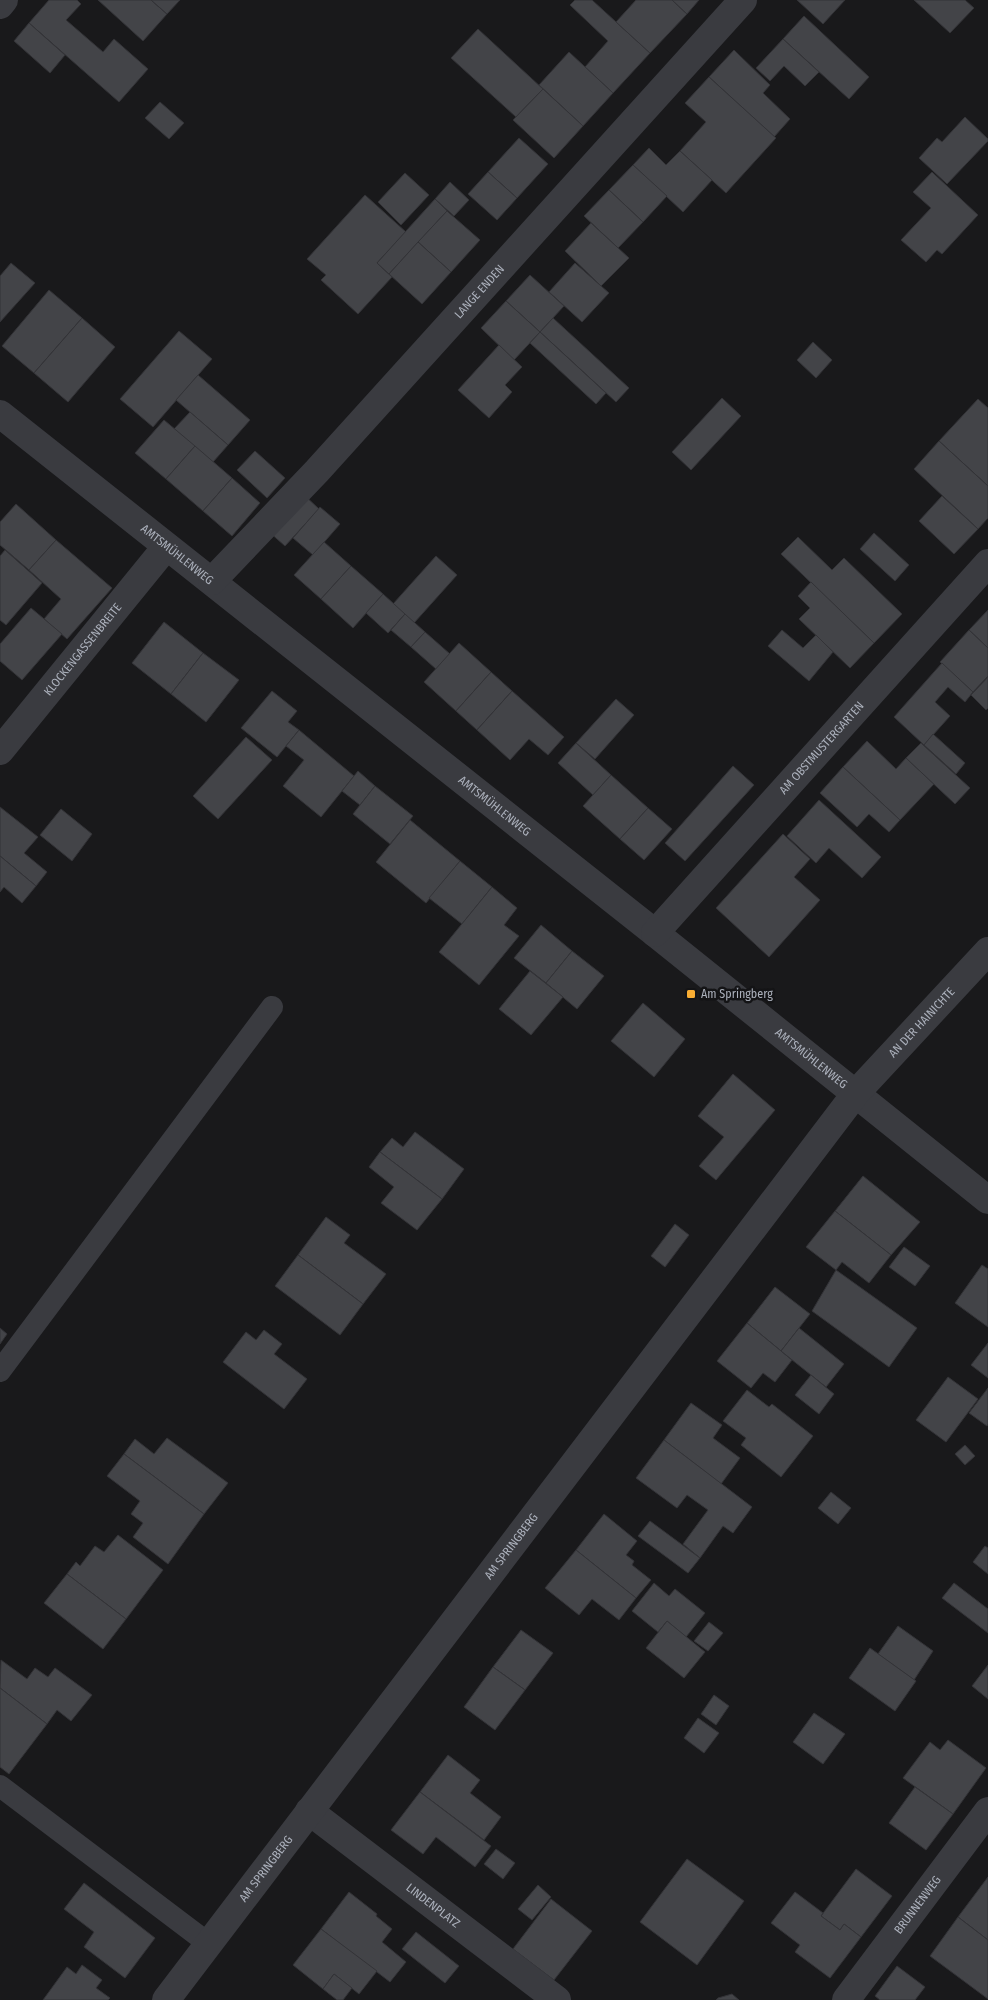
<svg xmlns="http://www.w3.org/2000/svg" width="988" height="2000" viewBox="0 0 988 2000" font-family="'Fira Sans Condensed',sans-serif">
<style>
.building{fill:#434448;stroke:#333337}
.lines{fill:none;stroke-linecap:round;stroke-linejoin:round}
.lane{stroke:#3a3b40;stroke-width:22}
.street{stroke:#3a3b40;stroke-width:28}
.poi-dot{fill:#f9ad33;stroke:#141416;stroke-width:2}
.labels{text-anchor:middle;stroke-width:5;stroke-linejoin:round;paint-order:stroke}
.street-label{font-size:12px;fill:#abb0bb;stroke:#141416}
.poi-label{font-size:12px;fill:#abb0bb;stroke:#141416;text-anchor:start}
</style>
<rect width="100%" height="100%" fill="#19191b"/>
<!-- building -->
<g class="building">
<polygon points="49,0 77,0 81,4 66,20 103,52 114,39 148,69 119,102 29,23"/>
<polygon points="98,0 151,0 167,14 143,41"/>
<polygon points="151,0 180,0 167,14"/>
<polygon points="575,0 592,0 650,53 613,93 585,67 608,41 570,5"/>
<polygon points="636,0 672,0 687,14 650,53 616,22"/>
<polygon points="672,0 699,0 687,14"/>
<polygon points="797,0 845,0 823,24"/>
<polygon points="914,0 965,0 974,8 950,33"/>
<polygon points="804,16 869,77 849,99 783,39"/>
<polygon points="29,23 65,55 50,73 14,41"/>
<polygon points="478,29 543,89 516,117 451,58"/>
<polygon points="783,39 819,72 805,86 784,66 770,81 756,68"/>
<polygon points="734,50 770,85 763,93 790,119 774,137 709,77"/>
<polygon points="569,52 613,93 583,126 539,85"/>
<polygon points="709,77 776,138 726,193 680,151 706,122 685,103"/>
<polygon points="543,89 583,126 554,158 513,120"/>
<polygon points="160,102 184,123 169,139 145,118"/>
<polygon points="965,117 988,139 988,141 947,184 919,158 937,138 942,142"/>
<polygon points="519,138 548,164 517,198 488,172"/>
<polygon points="649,148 666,165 680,151 712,180 683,212 633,165"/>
<polygon points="633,165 667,196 643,222 609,190"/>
<polygon points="488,172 517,198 497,220 468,194"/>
<polygon points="932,172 978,215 942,254 937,250 926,262 901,240 931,208 913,192"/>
<polygon points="405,173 429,195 401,225 378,202"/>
<polygon points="450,182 469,200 454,216 435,199"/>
<polygon points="609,190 643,222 618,248 584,216"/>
<polygon points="365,195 406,232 377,263 392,277 358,314 321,280 326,275 307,259"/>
<polygon points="435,199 447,211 389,274 377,263"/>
<polygon points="447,211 480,240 451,272 418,242"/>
<polygon points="591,223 629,258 601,286 565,251"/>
<polygon points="418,242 451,272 422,304 389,274"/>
<polygon points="11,263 35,283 0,322 0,276"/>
<polygon points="575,263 609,293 582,322 549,292"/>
<polygon points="530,275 564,306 540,332 506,301"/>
<polygon points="49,290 82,318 34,373 2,346"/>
<polygon points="506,301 540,332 514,360 481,328"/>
<polygon points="82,318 115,347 68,402 34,373"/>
<polygon points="553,318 629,388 616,402 540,332"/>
<polygon points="179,331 212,359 153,427 120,399"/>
<polygon points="540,332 606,393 596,404 530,343"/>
<polygon points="813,342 832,360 816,378 797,360"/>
<polygon points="499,345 522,367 505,385 512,392 489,418 458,390"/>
<polygon points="198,375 250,420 228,445 176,400"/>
<polygon points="722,398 741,416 691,470 672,452"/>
<polygon points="978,399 988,408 988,486 939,441"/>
<polygon points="190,412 228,445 213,462 174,429"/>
<polygon points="164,420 195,446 166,479 135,453"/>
<polygon points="939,441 988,486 988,518 978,529 914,469"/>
<polygon points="195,446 232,478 203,511 166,479"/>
<polygon points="255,451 285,478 267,498 237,470"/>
<polygon points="232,478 260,503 232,536 203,511"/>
<polygon points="302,493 319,509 285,546 268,531"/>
<polygon points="942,496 978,529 954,554 919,521"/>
<polygon points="16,504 56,540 29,570 0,545 0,522"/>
<polygon points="320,507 340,524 313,555 293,538"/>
<polygon points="874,533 909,565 895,581 860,549"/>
<polygon points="798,537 832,570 844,558 902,614 874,643 781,554"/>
<polygon points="56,540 112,588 67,639 44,619 61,599 29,570"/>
<polygon points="324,542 351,566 321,599 294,575"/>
<polygon points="5,550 42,583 6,625 0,620 0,556"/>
<polygon points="436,556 457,575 414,623 393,604"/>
<polygon points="351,566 383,594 353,628 321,599"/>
<polygon points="811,582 874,643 850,668 799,619 810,608 798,596"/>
<polygon points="383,594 405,614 388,633 366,613"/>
<polygon points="31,608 62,634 22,680 0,661 0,644"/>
<polygon points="988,610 988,648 969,630"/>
<polygon points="405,614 425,632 411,647 391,630"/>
<polygon points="164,622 203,653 171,694 132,663"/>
<polygon points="782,630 803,648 816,635 833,652 809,681 768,646"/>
<polygon points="969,630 988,648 988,676 973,692 940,662"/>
<polygon points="425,632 450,654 436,669 411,647"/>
<polygon points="459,643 491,672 456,711 424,682"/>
<polygon points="203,653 239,680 206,722 171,694"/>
<polygon points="942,663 973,692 965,702 948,687 935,702 950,716 924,745 894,717"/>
<polygon points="491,672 512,691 477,730 456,711"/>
<polygon points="988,677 988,708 986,710 971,695"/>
<polygon points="272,691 297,711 288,722 299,730 277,757 241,728"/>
<polygon points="512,691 564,737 548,755 529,739 510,760 477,730"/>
<polygon points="616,699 634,715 595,759 576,743"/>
<polygon points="299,730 354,776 321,817 283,786 304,760 286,746"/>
<polygon points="933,734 965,763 956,774 924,745"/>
<polygon points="246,737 272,760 218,819 193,796"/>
<polygon points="867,741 896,769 906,758 934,784 900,820 843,767"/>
<polygon points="576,743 611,775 593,795 558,763"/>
<polygon points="921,743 970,788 955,804 906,758"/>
<polygon points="733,766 754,785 685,861 665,843"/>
<polygon points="843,767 900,820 889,832 869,814 857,827 820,793"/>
<polygon points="358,771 375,786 360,805 342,791"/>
<polygon points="611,775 648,808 620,839 583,806"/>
<polygon points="375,786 413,816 390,844 353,814"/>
<polygon points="819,800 881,857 862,878 829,848 816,863 787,836"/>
<polygon points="0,807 38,837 24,853 47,872 36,886 0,856"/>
<polygon points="648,808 672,829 644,860 620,839"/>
<polygon points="61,809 92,834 72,861 40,835"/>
<polygon points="410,820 460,861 426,903 376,862"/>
<polygon points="783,834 810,859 794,877 820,900 769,957 716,908"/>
<polygon points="0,856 36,886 22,903 4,887 0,892"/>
<polygon points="460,861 492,887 462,924 429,898"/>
<polygon points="492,887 517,908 504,925 519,936 479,985 439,952"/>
<polygon points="541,925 572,951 546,983 514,958"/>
<polygon points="572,951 604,976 577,1009 546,983"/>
<polygon points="530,971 563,997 531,1035 499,1009"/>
<polygon points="643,1003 685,1039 654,1077 611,1041"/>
<polygon points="733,1074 775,1110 716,1180 699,1166 724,1137 698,1116"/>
<polygon points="415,1132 464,1169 442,1199 380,1152 392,1138 403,1147"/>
<polygon points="380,1152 442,1199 417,1230 381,1203 394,1187 369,1167"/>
<polygon points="863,1176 920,1222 891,1255 835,1211"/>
<polygon points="835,1211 891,1255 869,1283 842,1262 836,1270 806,1247"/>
<polygon points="326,1217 350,1235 344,1243 386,1274 363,1304 298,1255"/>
<polygon points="675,1224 689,1235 665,1267 651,1256"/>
<polygon points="904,1247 930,1266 915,1286 889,1267"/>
<polygon points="298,1255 363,1304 340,1335 275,1286"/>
<polygon points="982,1265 988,1269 988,1327 955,1303"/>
<polygon points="836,1270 917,1328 889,1367 812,1311"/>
<polygon points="775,1287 810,1314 781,1351 747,1323"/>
<polygon points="747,1323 792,1360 775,1382 763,1373 751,1388 717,1361"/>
<polygon points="0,1328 7,1334 0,1344"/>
<polygon points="799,1328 844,1364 826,1387 781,1351"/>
<polygon points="264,1330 282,1344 274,1354 307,1379 284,1409 223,1362 246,1332 256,1340"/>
<polygon points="988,1343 988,1378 971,1365"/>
<polygon points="811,1375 834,1394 819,1414 795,1395"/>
<polygon points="948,1377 978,1399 946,1442 916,1420"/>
<polygon points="988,1388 988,1424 987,1426 969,1413"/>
<polygon points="747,1390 769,1407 772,1404 813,1436 781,1477 741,1445 746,1438 723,1421"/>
<polygon points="691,1403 722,1425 713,1438 740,1458 721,1484 664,1440"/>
<polygon points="167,1438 228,1483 204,1514 124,1454 135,1439 154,1454"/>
<polygon points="664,1440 752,1507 733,1533 723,1526 700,1558 683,1544 708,1510 687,1495 677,1508 636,1478"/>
<polygon points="965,1445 975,1456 965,1465 955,1454"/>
<polygon points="124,1454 204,1514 168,1564 133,1537 143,1523 131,1514 140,1501 107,1476"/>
<polygon points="831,1492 851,1508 838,1524 818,1508"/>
<polygon points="604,1514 637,1541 626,1555 634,1561 632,1565 651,1580 636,1598 576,1550"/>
<polygon points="650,1521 700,1558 688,1573 638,1536"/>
<polygon points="118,1535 163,1570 126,1619 67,1574 76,1562 80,1566 95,1546 104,1552"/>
<polygon points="985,1546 988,1548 988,1574 973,1562"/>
<polygon points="576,1550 636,1598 619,1620 592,1599 579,1615 545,1588"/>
<polygon points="67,1574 126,1619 103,1649 44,1603"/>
<polygon points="654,1583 669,1596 675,1589 705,1613 686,1637 667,1621 658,1632 632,1611"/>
<polygon points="954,1583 988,1609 988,1633 942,1598"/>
<polygon points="667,1621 705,1652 684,1678 646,1648"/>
<polygon points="709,1622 723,1633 708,1651 694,1641"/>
<polygon points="898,1626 933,1651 914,1680 878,1654"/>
<polygon points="521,1630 553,1653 525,1690 493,1667"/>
<polygon points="870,1648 916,1681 895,1711 849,1678"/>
<polygon points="1,1660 27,1679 35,1668 48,1677 55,1668 92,1695 71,1721 57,1710 47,1724 0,1688"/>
<polygon points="988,1665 988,1699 972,1686"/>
<polygon points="493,1667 525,1690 495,1730 464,1707"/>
<polygon points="0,1688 47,1724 9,1774 0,1767"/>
<polygon points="714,1695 729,1706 716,1725 701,1714"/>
<polygon points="814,1713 845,1734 823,1764 793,1742"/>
<polygon points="698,1718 719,1733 704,1753 684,1738"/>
<polygon points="948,1740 986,1768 953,1814 903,1778 930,1742 940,1750"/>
<polygon points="448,1755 480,1780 470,1793 501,1817 484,1840 420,1792"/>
<polygon points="915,1787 953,1814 926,1850 889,1823"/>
<polygon points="420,1792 491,1846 475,1867 436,1837 423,1854 391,1830"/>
<polygon points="496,1849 515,1863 503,1879 484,1864"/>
<polygon points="687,1859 744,1901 697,1965 640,1922"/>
<polygon points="856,1869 892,1896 861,1937 844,1924 840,1930 821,1916"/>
<polygon points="988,1877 988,1940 958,1917"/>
<polygon points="84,1883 155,1938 125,1978 84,1947 94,1932 64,1909"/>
<polygon points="538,1885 551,1897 532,1920 518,1909"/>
<polygon points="349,1892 377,1914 376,1916 392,1929 382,1942 406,1962 390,1982 321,1929"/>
<polygon points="795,1892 823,1913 821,1916 840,1930 844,1924 861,1937 830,1978 795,1952 800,1945 771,1923"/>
<polygon points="551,1899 592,1931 554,1980 513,1949"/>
<polygon points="958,1917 988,1940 988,1999 930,1956"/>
<polygon points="321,1929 377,1971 359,1994 334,1974 323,1989 293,1965"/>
<polygon points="416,1932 459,1966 445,1983 402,1949"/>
<polygon points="82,1965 102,1980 96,1988 110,1998 108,2000 43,2000 67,1967 76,1974"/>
<polygon points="897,1966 925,1987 915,2000 880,2000 875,1996"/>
<polygon points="334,1974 352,1988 343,2000 337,2000 323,1989"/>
<polygon points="732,1994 739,2000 716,2000 718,1998"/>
</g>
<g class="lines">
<!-- lane -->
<g class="lane">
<polyline points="0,1371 272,1007"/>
<polyline points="0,1786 209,1944"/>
</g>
<!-- street -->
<g class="street">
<polyline points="0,5 4,0"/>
<path id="s1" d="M0,414l655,519 333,267"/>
<path id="s2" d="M212,581l105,-110 426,-471"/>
<path id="s3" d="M0,751l166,-204"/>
<path id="s4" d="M655,933l333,-370"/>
<path id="s5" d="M309,1811l248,189"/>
<path id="s6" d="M166,2000l690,-907 132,-142"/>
<path id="s7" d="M846,2000l142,-189"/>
</g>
</g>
<!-- markers -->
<rect class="poi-dot" x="686" y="989" width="10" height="10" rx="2.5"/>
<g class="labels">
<!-- street labels -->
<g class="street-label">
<text dy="4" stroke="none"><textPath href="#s2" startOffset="394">LANGE ENDEN</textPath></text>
<text dy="4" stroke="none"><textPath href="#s1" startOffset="226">AMTSMÜHLENWEG</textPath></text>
<text dy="4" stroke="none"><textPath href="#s3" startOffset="131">KLOCKENGASSENBREITE</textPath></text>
<text dy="4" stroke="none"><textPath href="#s4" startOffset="249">AM OBSTMUSTERGARTEN</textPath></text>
<text dy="4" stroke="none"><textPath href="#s1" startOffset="631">AMTSMÜHLENWEG</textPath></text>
<text dy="4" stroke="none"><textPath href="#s6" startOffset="1236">AN DER HAINICHTE</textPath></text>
<text dy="4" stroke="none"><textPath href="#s1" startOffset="1036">AMTSMÜHLENWEG</textPath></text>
<text dy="4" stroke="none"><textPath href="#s6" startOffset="570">AM SPRINGBERG</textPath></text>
<text dy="4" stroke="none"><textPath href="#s6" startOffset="165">AM SPRINGBERG</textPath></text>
<text dy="4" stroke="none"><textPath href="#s5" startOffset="156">LINDENPLATZ</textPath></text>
<text dy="4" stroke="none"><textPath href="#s7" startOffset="119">BRUNNENWEG</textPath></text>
</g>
<!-- poi labels -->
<g class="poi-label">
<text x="701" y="998">Am Springberg</text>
</g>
</g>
</svg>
